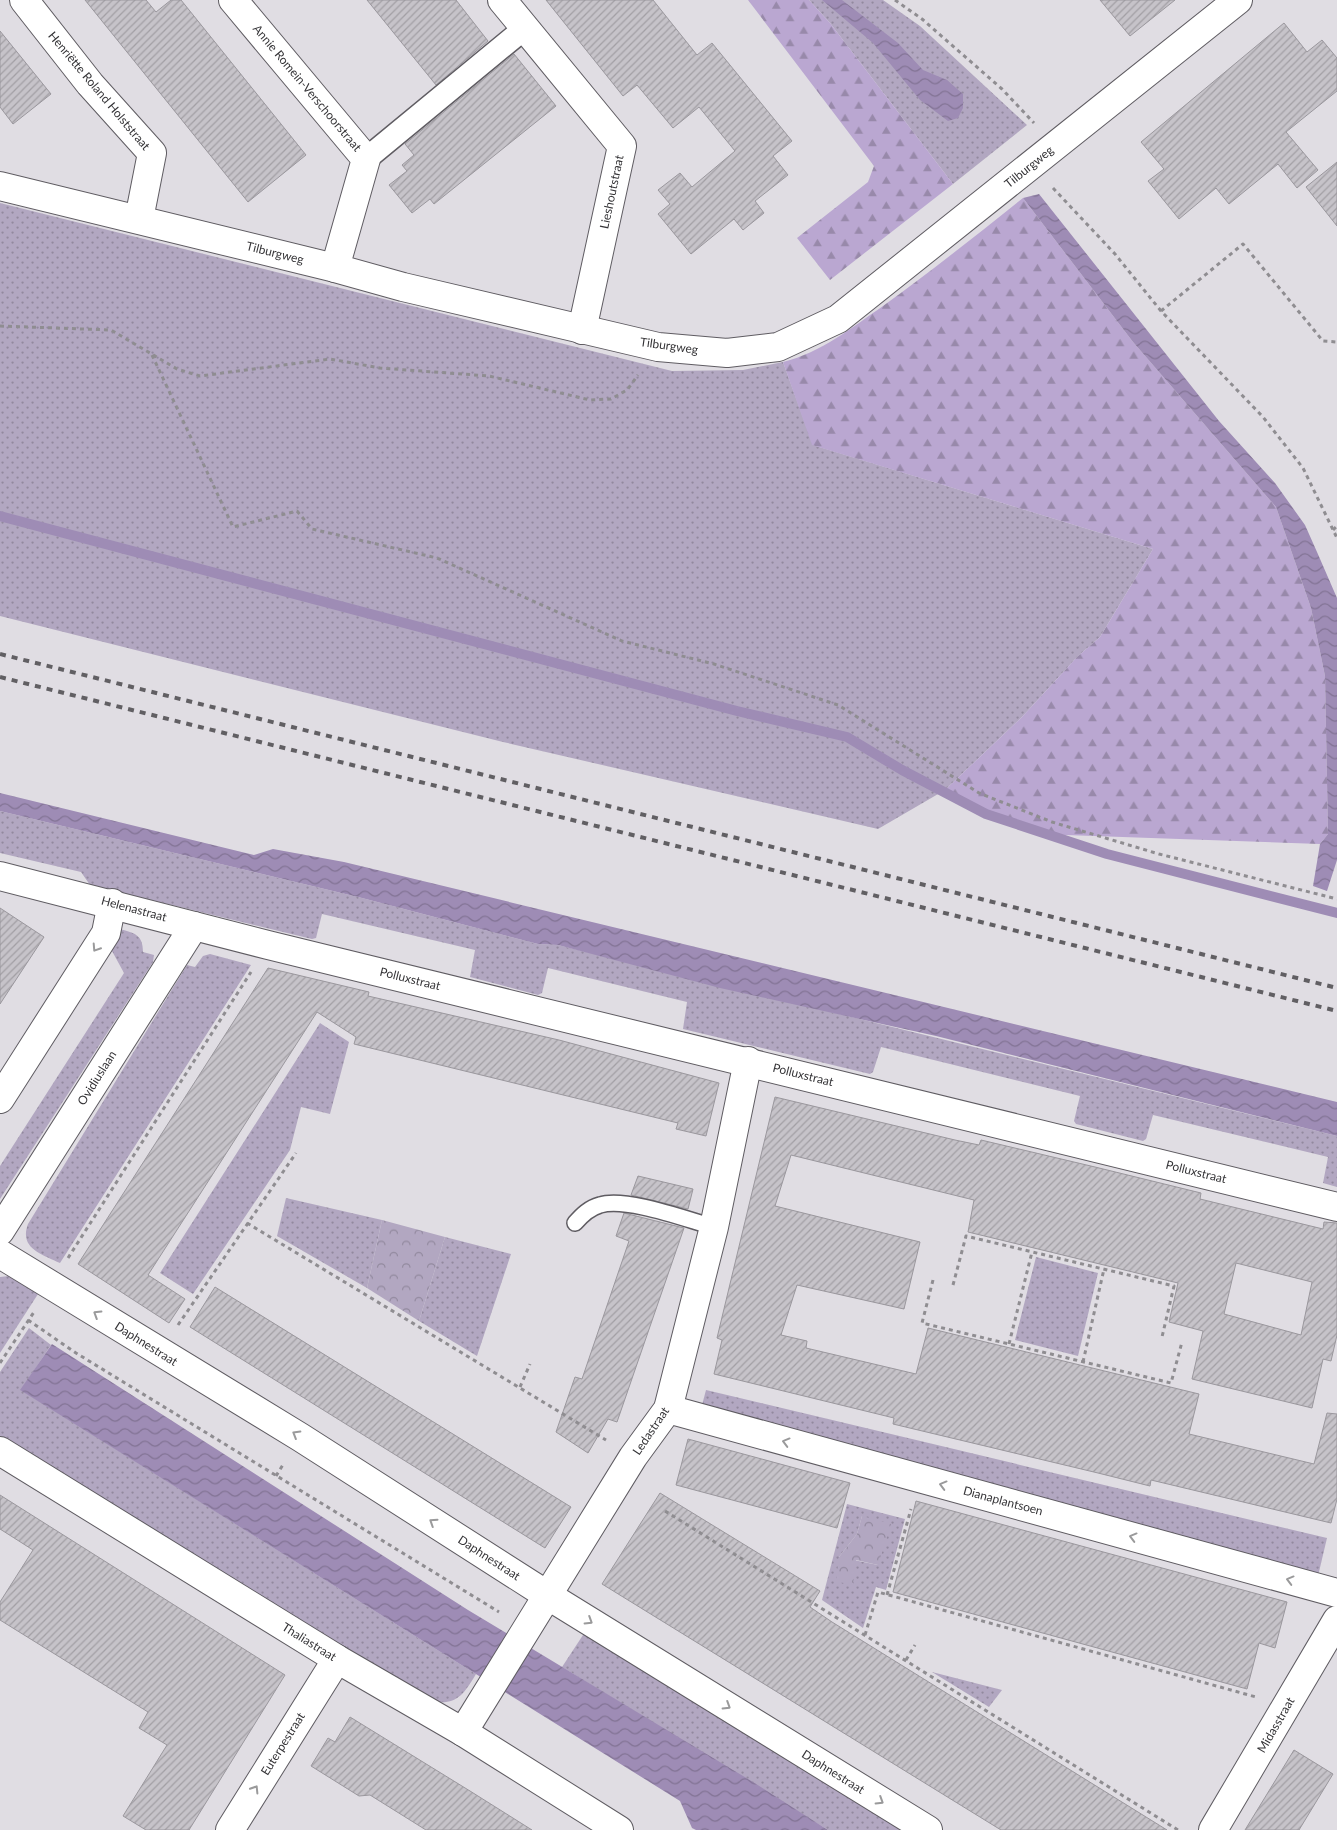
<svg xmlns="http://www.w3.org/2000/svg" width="1337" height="1830" viewBox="0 0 1337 1830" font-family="Lato,sans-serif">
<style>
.grass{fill:url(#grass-dots);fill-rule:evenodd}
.forest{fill:url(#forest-firs)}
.park{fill:url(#park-crowns)}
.water{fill:url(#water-waves)}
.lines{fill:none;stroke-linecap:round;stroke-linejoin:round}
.stream{stroke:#9e8cb5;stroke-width:10}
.building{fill:url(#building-hatch);stroke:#9a979d;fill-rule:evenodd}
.service-casing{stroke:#5f5c62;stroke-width:18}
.pedestrian-casing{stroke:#5f5c62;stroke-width:25}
.minor-casing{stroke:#5f5c62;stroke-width:30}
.path{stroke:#8f8d91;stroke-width:3;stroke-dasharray:4 4;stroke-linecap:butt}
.service{stroke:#fff;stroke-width:15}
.pedestrian{stroke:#fff;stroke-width:22}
.minor{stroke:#fff;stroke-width:28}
.rail{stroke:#615f63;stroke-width:4;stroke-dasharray:6 6;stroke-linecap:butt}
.oneway{stroke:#9a9a9b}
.labels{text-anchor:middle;stroke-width:5;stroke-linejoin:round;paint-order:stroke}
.street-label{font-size:12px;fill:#353437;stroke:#fff}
</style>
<defs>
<pattern id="grass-dots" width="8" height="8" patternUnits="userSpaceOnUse" patternTransform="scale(1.25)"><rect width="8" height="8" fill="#b2a7c1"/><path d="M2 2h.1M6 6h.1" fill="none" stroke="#92899e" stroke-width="1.8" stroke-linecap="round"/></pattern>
<pattern id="forest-firs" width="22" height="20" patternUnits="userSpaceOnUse" patternTransform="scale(1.25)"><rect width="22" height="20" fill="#baa7d1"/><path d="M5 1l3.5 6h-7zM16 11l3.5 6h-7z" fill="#9889aa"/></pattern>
<pattern id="park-crowns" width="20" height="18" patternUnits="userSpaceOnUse" patternTransform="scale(1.25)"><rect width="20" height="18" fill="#b2a7c1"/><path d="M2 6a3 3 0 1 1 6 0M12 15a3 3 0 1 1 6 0" fill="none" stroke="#92899e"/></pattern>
<pattern id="water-waves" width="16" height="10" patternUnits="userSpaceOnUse" patternTransform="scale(1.25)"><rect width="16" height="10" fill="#9e8cb5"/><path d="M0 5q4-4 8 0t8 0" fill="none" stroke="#827394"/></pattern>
<pattern id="building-hatch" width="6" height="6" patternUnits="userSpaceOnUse" patternTransform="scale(1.25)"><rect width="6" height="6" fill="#c6c3c9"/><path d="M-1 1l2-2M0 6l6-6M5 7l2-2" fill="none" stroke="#a29fa4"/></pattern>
</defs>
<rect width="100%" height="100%" fill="#e0dde3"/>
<!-- grass -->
<g class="grass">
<polygon points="809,0 883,0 920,26 1027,125 953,184 830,23"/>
<polygon points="0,203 672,371 743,370 783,362 813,445 1153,549 1100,637 1077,657 1022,717 945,790 878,829 503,742 0,616"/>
<polygon points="0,811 362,898 538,944 558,945 1337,1136 1337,1187 1323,1183 1328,1157 1153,1115 1146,1139 1143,1141 1076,1124 1074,1121 1080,1096 881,1047 873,1072 870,1074 683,1029 687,1002 548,968 542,993 538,995 470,977 475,950 322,914 316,938 312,939 90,885 81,872 0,853"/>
<path d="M120,929c15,4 23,6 23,23l11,3 -1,7 -153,237v-33l124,-193 -12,-22z"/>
<path d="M210,954l41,11 -191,298c-19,-9 -41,-15 -32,-39l159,-259 8,2 8,-11z"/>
<polygon points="320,1023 349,1042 330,1114 301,1107 290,1150 193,1294 160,1273"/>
<polygon points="286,1198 382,1220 367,1288 277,1236"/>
<polygon points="445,1237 511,1254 477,1356 419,1321"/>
<polygon points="1036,1257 1098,1273 1078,1356 1015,1340"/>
<polygon points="9,1276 38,1294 0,1353 0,1277"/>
<path d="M29,1328l22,17 -30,45 455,284c-14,24 -22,33 -50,26l-426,-264v-64z"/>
<polygon points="706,1390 1327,1538 1318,1576 701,1409"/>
<path d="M847,1504l58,15 -19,71 -10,-3 -13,41 -41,-28zM862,1516l16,49 -39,-8 18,-23z"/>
<polygon points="585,1632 906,1830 828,1830 562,1667"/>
<polygon points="932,1672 1002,1690 989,1707"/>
</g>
<!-- forest -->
<g class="forest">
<polygon points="748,0 809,0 830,23 953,184 830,280 797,238 868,182 874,166"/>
<path d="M1023,198l110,144 143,165 35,101 14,68 3,158 -8,10 -283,-10 -92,-44 77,-73 55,-60 23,-20 53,-88 -341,-104 -29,-83c39,-10 68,-34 100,-56 48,-35 94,-71 140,-108z"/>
</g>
<!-- park -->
<g class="park">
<polygon points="382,1220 445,1237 419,1321 367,1288"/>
<polygon points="862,1516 891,1524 878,1565 856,1560 853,1584 836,1582 839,1557 857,1534"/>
</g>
<!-- water -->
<g class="water">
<polygon points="822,0 842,0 898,43 923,70 947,80 963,94 963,108 958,118 948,121 920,100 873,43"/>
<polygon points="1039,194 1219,421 1275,483 1305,525 1317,552 1337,598 1337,860 1327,891 1313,886 1320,844 1328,834 1325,676 1311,608 1276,507 1133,342 1023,198"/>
<polygon points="0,793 254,855 273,849 344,862 1337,1102 1337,1136 936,1036 720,988 558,945 538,944 362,898 0,811"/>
<polygon points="52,1344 468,1610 753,1782 828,1830 696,1830 692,1828 680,1801 20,1390"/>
</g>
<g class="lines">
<!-- stream -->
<polyline class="stream" points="0,516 737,711 847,737 902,770 986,814 1107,854 1337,913"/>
</g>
<!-- building -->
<g class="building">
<polygon points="85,0 146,0 156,12 171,0 181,0 306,155 248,202"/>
<polygon points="367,0 456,0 488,41 436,85"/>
<polygon points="546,0 653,0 697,55 712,43 792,141 773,156 788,175 755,201 764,213 743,230 734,219 691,254 658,214 670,204 658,190 680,173 692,187 735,151 699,107 673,128 637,85 623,96"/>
<polygon points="1100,0 1175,0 1130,36"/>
<polygon points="1284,23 1307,52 1322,40 1337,58 1337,91 1286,132 1318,170 1297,188 1278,164 1229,204 1216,188 1179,219 1148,181 1164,169 1141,142"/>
<polygon points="0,31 51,94 13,124 0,107"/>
<polygon points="514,54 556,106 434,204 430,199 412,213 389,185 407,171 402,165 414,155 405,144"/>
<polygon points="1337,162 1337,226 1306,187"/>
<polygon points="0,908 44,937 0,1004"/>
<polygon points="268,968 369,992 368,996 559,1040 719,1083 706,1136 676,1129 678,1123 354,1044 356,1037 317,1012 148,1275 185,1299 169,1323 78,1264"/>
<path d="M775,1097l180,43 24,5 2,-5 114,27 106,26 -1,6 123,30 1,-7 13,1v112l-6,26 -8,-2 -11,49 -120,-29 11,-48 -34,-9 9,-39 -210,-51 6,-32 -183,-45 -16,51 145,36 -16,67 -107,-24 -16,50 26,6 -1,7 110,26 12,-46 271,66 -10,40 125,30 13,-51 10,1v85l-6,24 -180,-43 -1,6 -52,-13 -205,-49 1,-6 -180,-44 8,-34 -5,-2zM1236,1263l76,19 -11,53 -77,-21z"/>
<polygon points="638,1176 693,1189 688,1209 631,1195"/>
<polygon points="624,1213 684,1228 617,1422 608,1419 588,1453 556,1432 575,1377 582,1379 629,1241 616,1236"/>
<polygon points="215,1287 571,1507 545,1548 190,1327"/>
<polygon points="688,1439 850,1483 837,1528 676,1485"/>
<polygon points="660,1493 820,1591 810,1607 832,1622 1167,1830 1001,1830 602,1584"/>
<polygon points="0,1495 285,1675 189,1830 146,1830 123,1816 167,1745 139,1728 148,1712 0,1620 0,1602 33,1550 0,1529"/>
<polygon points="916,1501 1287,1602 1275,1648 1259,1643 1247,1689 893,1592"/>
<polygon points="350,1717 470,1791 532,1830 426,1830 370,1795 359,1796 311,1766 328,1738 335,1742"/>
<polygon points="1294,1750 1333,1774 1299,1830 1245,1830"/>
</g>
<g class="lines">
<defs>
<path id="service" d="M575,1223c7,-8 14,-15 25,-18 26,-8 85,14 114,22"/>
<polyline id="pedestrian" points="366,159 525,28"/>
<g id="minor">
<polyline points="24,0 90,84 152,153 139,219"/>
<polyline points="233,0 366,159 335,268"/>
<polyline points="502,0 622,146 582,330"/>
<polyline points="0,186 335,268 403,287 658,347 727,353 778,347 838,319 1238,0"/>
<polyline points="0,876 268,945 1337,1207"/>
<polyline points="0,1099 106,933 112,903"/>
<polyline points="0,1231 194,926"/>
<polyline points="0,1254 300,1437 547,1595 928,1830"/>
<polyline points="668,1409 1337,1593"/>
<polyline points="0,1451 337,1659 463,1732 619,1830"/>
<polyline points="463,1732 633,1457 668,1409 714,1227 748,1061"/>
<polyline points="230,1830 337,1659"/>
<polyline points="1213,1830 1337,1620"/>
</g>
</defs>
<!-- service casing -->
<use href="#service" class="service-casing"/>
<!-- pedestrian casing -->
<use href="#pedestrian" class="pedestrian-casing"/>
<!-- minor casing -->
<use href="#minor" class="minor-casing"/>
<!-- path -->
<g class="path">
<polyline points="895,0 922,19 1002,89 1034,123"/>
<polyline points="1053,188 1115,254 1161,311 1263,417 1303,468 1337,538"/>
<polyline points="1161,311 1243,244 1323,341 1337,342"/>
<polyline points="0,326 111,330 177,369 200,376 330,359 380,368 489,376 590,400 611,399 627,390 638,375"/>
<polyline points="152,355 233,527 297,511 312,529 437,558 622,641 714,664 838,705 979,793 1052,822 1159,854 1337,899"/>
<polyline points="1333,530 1337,526"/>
<polyline points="247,1223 606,1440"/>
<polyline points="68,1258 251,972"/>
<polyline points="933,1280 922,1323 1171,1383 1182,1342"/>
<polyline points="953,1285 966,1236 1174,1286 1162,1337"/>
<polyline points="28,1320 76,1353 499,1612"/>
<polyline points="178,1325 296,1153"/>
<polyline points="1009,1344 1032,1252"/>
<polyline points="1083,1362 1104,1269"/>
<polyline points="0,1363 34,1312"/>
<polyline points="520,1387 530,1364"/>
<polyline points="276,1476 284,1463"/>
<polyline points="665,1511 1178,1830"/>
<polyline points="887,1595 911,1509"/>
<polyline points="865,1635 878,1592 1256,1697"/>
<polyline points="906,1660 915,1645"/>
</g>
<!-- service -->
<use href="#service" class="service"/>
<!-- pedestrian -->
<use href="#pedestrian" class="pedestrian"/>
<!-- minor -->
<use href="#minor" class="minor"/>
<!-- rail -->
<g class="rail">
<polyline points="0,654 1337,988"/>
<polyline points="0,677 1337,1011"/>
</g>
</g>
<!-- one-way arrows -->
<defs><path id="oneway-chevron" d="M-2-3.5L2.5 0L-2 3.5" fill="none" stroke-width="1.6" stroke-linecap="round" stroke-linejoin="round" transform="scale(1.25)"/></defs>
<g class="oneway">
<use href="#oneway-chevron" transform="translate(96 948) rotate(123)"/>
<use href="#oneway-chevron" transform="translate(97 1314) rotate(-148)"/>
<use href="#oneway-chevron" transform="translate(296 1434) rotate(-149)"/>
<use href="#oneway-chevron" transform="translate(786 1442) rotate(-165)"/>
<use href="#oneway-chevron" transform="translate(943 1485) rotate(-165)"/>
<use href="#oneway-chevron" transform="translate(433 1522) rotate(-147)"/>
<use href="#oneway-chevron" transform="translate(1133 1537) rotate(-165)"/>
<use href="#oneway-chevron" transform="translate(1290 1580) rotate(-165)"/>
<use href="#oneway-chevron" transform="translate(589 1621) rotate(32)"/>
<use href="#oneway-chevron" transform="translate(727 1706) rotate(32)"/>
<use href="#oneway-chevron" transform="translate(255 1789) rotate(-58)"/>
<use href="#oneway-chevron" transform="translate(880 1801) rotate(32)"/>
</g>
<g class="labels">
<!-- street labels -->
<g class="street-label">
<text transform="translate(307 88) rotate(50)" y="4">Annie Romein-Verschoorstraat</text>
<text transform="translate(99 91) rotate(50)" y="4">Henriëtte Roland Holststraat</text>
<text transform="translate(1029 167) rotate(-39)" y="4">Tilburgweg</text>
<text transform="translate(612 192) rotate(-78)" y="4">Lieshoutstraat</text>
<text transform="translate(275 253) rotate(14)" y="4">Tilburgweg</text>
<text transform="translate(669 346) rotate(8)" y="4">Tilburgweg</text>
<text transform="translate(134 909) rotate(15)" y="4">Helenastraat</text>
<text transform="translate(410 979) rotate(14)" y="4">Polluxstraat</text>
<text transform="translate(803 1075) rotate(14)" y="4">Polluxstraat</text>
<text transform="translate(97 1078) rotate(-58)" y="4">Ovidiuslaan</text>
<text transform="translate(1196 1172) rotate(14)" y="4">Polluxstraat</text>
<text transform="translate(146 1344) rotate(32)" y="4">Daphnestraat</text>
<text transform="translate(651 1431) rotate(-56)" y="4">Ledastraat</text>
<text transform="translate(1003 1501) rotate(15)" y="4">Dianaplantsoen</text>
<text transform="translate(489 1558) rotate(33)" y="4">Daphnestraat</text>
<text transform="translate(309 1642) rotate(32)" y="4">Thaliastraat</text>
<text transform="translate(1276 1725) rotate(-60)" y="4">Midasstraat</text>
<text transform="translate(283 1744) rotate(-58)" y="4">Euterpestraat</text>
<text transform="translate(833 1772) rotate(32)" y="4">Daphnestraat</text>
</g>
</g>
</svg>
